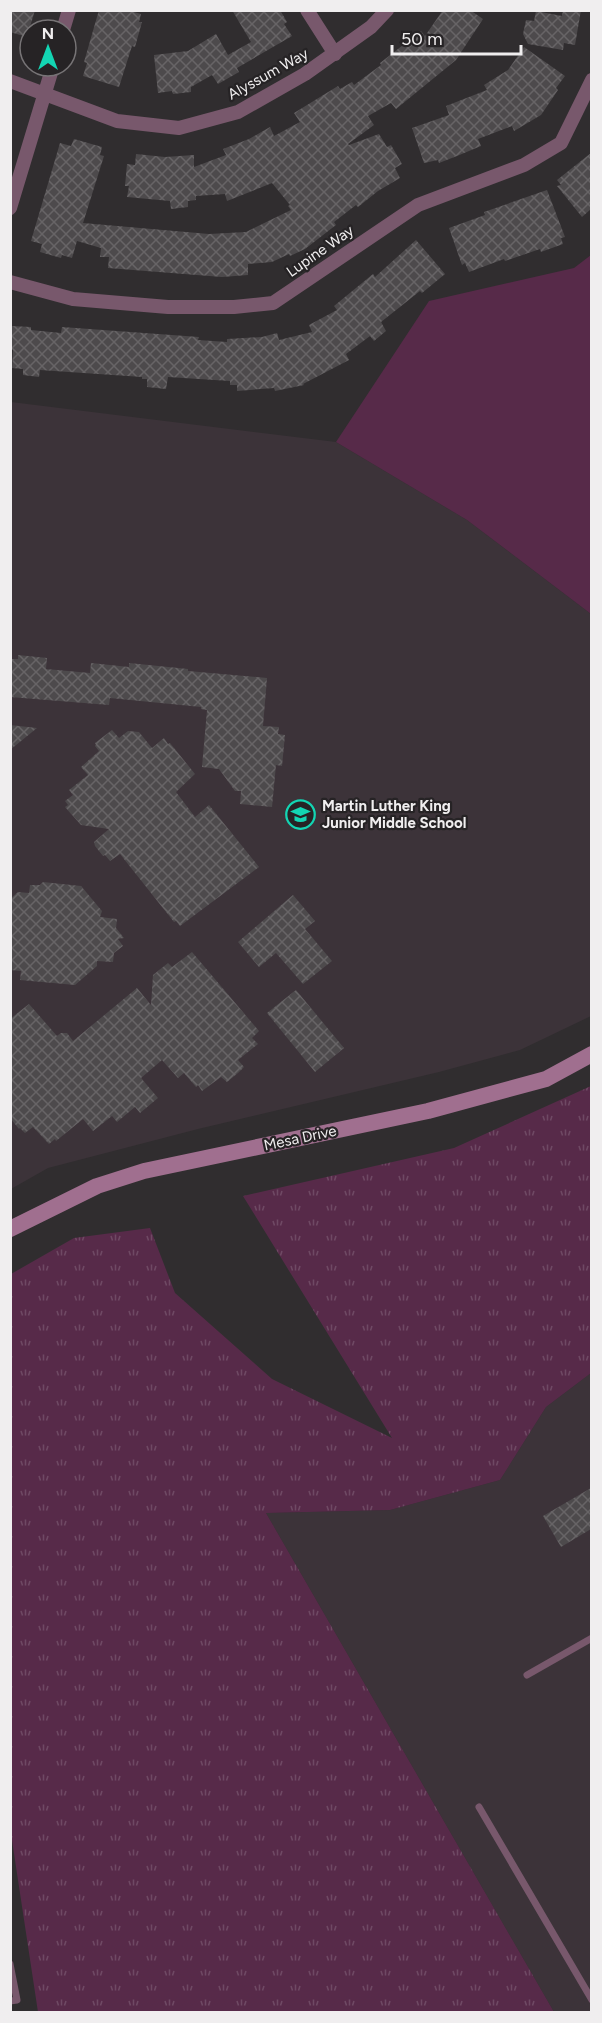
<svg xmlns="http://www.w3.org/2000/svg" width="602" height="2023" viewBox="0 0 602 2023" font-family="Figtree,sans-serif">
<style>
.built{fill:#3c3339}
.grass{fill:url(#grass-tufts)}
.park{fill:#572a49}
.building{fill:url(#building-cross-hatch)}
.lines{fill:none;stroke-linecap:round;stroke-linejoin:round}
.service{stroke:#78586c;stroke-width:7}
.minor{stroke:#78586c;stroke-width:14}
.secondary{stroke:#a06f8f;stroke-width:16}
.labels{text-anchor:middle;stroke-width:4.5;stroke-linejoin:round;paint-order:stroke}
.street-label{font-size:15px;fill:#f0eeef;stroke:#262325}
.poi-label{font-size:15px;font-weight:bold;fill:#f0eeef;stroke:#262325;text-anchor:start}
</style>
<defs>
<pattern id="grass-tufts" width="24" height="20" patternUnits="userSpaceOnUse" patternTransform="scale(1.5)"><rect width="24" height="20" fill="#572a49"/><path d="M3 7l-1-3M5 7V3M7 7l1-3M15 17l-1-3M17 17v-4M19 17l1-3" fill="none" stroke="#6f4964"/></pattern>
<pattern id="building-cross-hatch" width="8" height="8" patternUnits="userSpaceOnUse" patternTransform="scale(1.5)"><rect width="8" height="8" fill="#4d4a4c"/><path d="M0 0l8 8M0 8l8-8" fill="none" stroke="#676466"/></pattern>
</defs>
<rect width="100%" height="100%" fill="#302d2f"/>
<!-- built -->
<g class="built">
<polygon points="11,402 336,442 467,520 591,614 591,1016 520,1050 439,1072 198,1129 48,1168 11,1189"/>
<polygon points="591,1373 591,2012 554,2012 266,1513 390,1510 500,1480 546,1407"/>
</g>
<!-- grass -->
<polygon class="grass" points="591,1086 591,1373 546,1407 500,1480 390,1510 266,1513 554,2012 38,2012 10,1827 11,1274 74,1238 150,1228 175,1293 272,1379 392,1438 243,1196 454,1148"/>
<!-- park -->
<polygon class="park" points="591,255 591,614 467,520 336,442 429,301 574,268"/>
<!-- building -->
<g class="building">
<polygon points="10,10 35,10 27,37 10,32"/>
<polygon points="99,10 127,10 141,14 139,22 142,22 135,47 132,46 119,87 83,76 87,63 84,62"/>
<polygon points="232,10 280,10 287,22 284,24 292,36 237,68 239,72 218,84 212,75 191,87 191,92 173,94 172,91 158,93 154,55 188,51 216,34 228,55 251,42"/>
<polygon points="443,10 470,10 483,19 456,60 396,109 391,103 368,116 374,125 348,144 349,145 379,134 387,147 391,145 402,164 395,168 400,178 378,191 358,207 356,205 334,222 336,225 305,249 290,256 289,254 272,262 248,264 248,275 222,277 108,268 109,257 100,257 101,248 77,241 72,258 62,255 61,258 40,252 42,244 31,241 60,143 71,146 74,139 102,147 100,155 104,156 83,223 209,234 246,232 291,210 288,206 290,205 272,183 227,201 225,194 196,196 196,200 188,201 188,207 171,209 170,201 127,197 129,186 125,186 127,164 135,165 136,154 165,157 194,155 194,167 226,155 223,149 249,139 270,127 274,136 300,122 294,113 338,86 340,89 352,82 354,85 381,65 380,63 421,31 425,36"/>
<polygon points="563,10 581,10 575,45 564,43 563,50 528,44 523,34 526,20 534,21 536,11 562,16"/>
<polygon points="524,47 565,76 556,88 558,90 541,115 514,131 512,126 478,139 481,146 457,156 439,163 438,160 424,163 412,128 449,115 446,106 487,90 484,85 508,70"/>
<polygon points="591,153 591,209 582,217 557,186 561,185 557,180"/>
<polygon points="547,190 565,237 561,238 563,244 541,252 540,249 505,261 504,259 469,272 465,263 462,265 449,228 485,215 484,212"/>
<polygon points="416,240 445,274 422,293 420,291 381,322 386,331 374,341 370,336 346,354 349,360 303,384 304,385 275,391 274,388 237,391 237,385 230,385 230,381 168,377 166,389 147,387 147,379 142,379 142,377 40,370 39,377 23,375 23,369 12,368 13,350 10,349 12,326 31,327 31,330 61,333 62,327 199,337 198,340 227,342 227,339 262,337 277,333 279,340 312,332 309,325 337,310 334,306 373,274 375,277"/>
<polygon points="18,655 47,658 46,669 90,673 91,663 129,667 129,663 188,669 188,671 267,678 263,726 279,727 278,734 285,735 282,766 276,765 272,807 240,804 241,791 235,791 219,769 202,767 207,710 201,709 201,707 110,698 109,705 10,697 10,659 18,659"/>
<polygon points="10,725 37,728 10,750"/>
<polygon points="112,730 119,738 128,731 139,732 152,748 164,738 168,744 170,743 195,774 176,792 195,817 209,805 259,867 180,926 176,921 174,922 120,854 110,861 105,855 103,856 95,846 94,842 109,829 81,825 65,807 68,805 65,801 73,795 69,790 88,775 81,767 99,751 95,746 96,745 95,743"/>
<polygon points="43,882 81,886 102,911 100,917 117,919 116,928 124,938 118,939 123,946 114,953 113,962 97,961 97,966 75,985 20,980 21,971 10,970 10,899 18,892 29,893 30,885 40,885"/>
<polygon points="293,895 315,921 305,929 332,961 303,984 276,953 259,967 238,942"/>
<polygon points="192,952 259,1031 252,1038 258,1044 238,1060 244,1067 238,1073 227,1082 221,1077 202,1091 198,1085 196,1087 184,1073 178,1078 162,1060 141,1078 158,1098 140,1113 135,1107 117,1122 112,1116 93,1131 83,1119 56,1141 55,1139 49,1144 33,1127 25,1133 20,1128 19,1129 10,1118 10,1019 29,1004 57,1036 61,1033 67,1033 73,1041 137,988 151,1005 153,975 168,963 172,967"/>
<polygon points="296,990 344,1048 315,1072 267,1013"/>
<polygon points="591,1488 591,1529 561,1547 543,1516"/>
</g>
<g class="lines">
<!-- service -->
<g class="service">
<polyline points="527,1675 592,1638"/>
<polyline points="479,1807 592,2000"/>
<polyline points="10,1964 17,2000 10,2001"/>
</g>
<!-- minor -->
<g class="minor">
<polyline points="307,10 335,54"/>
<polyline points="63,30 69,10"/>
<polyline points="10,81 117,121 179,128 238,112 305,74 371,27 387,10"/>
<polyline points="10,208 53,66"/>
<polyline points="10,282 73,299 168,307 234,307 273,303 418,205 524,165 561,143 592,80"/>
</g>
<!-- secondary -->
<polyline class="secondary" points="10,1229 97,1186 144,1171 428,1111 546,1079 592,1054"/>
</g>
<!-- icons -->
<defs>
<symbol id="school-ring" viewBox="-11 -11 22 22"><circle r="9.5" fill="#262325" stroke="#13d5b3" stroke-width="1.5"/><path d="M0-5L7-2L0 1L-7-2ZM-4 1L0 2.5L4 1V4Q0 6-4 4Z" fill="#13d5b3"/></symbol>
</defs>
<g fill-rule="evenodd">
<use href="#school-ring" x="284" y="798" width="33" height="33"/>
</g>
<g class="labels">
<!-- street labels -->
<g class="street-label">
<text transform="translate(268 74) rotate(-29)" y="5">Alyssum Way</text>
<text transform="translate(320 251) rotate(-35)" y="5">Lupine Way</text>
<text transform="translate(300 1138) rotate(-12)" y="5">Mesa Drive</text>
</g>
<!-- poi labels -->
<g class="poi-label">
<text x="322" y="811">Martin Luther King<tspan x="322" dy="17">Junior Middle School</tspan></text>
</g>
</g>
<!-- border -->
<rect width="602" height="2023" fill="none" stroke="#f0eeef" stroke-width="24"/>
<!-- north arrow -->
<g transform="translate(48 48)"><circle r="28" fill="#262325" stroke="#777476" stroke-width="1.5"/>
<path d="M0-4.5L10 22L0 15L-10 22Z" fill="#13d5b3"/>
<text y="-9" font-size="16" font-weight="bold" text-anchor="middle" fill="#f0eeef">N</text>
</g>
<!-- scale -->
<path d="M392 45v9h129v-9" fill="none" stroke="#f0eeef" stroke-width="3"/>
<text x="401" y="45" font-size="18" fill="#f0eeef" stroke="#262325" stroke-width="4.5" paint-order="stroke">50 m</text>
</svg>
